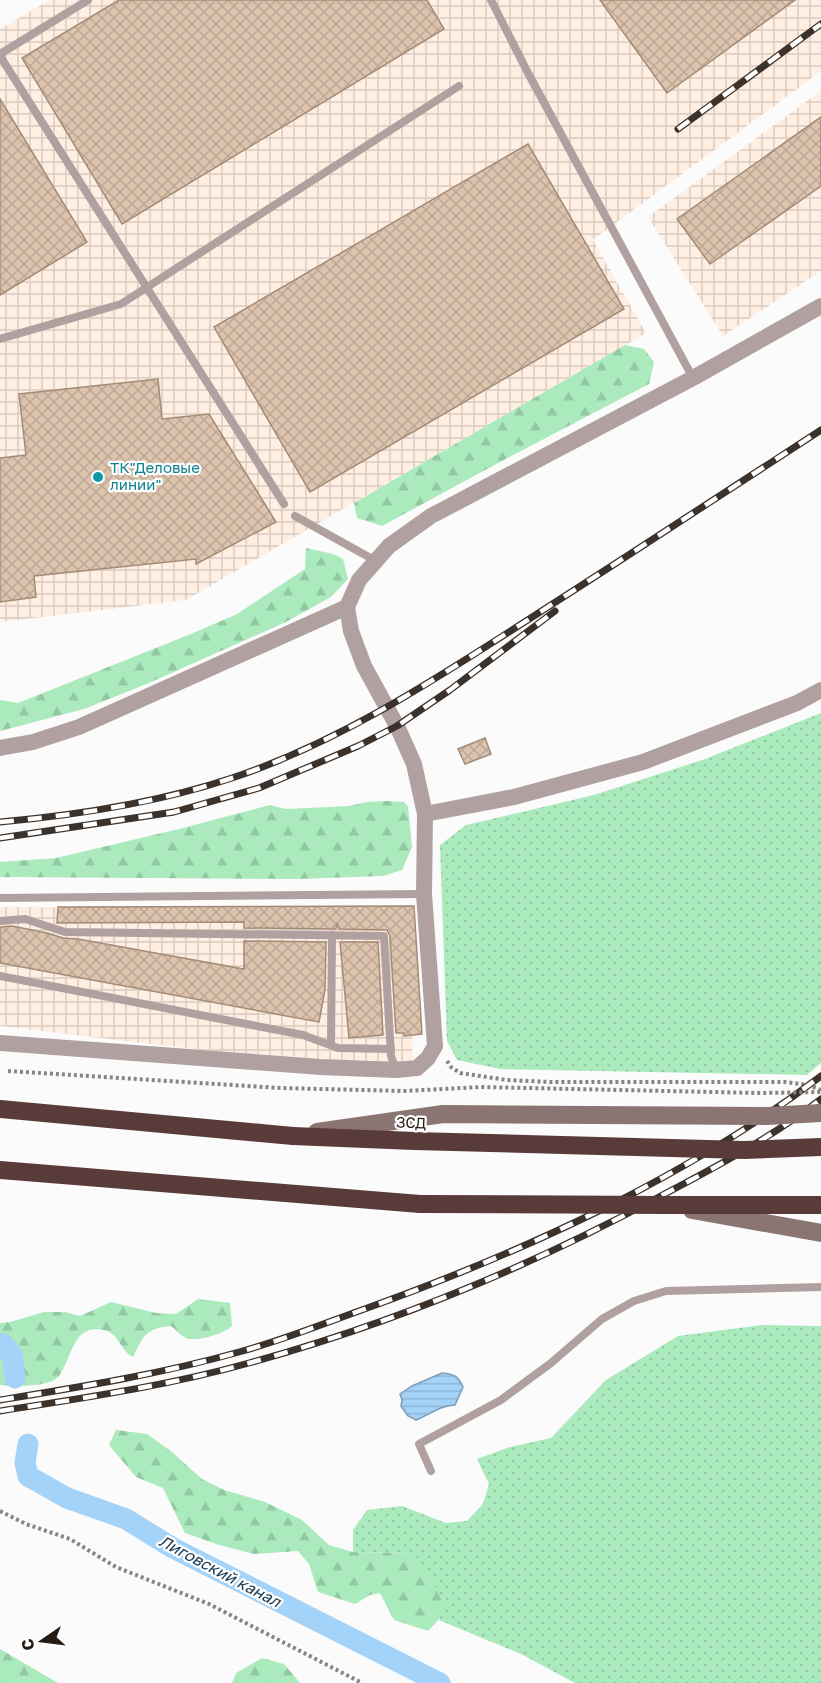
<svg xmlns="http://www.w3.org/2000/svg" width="821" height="1683" viewBox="0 0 821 1683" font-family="'Golos Text',sans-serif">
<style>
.industrial{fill:url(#industrial-grid)}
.grass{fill:url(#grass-dots)}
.forest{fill:url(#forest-firs)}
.water{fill:url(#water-rules);stroke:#7e9cb4;stroke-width:1.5}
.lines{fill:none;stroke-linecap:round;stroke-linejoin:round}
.canal{stroke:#a4d3f9;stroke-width:21}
.building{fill:url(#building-cross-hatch);stroke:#a38c77;stroke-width:1.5}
.path{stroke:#898480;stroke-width:4;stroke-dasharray:3 3;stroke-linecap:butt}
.lane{stroke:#b0a09f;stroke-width:8}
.street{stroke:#b0a09f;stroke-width:16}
.secondary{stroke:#8b7573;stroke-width:18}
.highway{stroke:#593c3a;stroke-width:18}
.rail-casing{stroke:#3c322c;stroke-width:7}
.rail{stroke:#fff;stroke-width:4.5;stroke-dasharray:14;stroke-linecap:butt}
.path-bridge{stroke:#898480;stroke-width:4;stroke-dasharray:3 3;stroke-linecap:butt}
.secondary-bridge{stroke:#8b7573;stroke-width:18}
.highway-bridge{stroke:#593c3a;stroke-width:18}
.culture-dot{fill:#0f9aa8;stroke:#fff;stroke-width:2}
.labels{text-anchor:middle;stroke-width:4.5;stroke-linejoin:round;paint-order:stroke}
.culture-label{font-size:15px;fill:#0d838f;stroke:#fff;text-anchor:start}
.street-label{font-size:15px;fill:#251a14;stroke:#fff}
.water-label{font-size:16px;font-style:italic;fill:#163952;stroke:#fff}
</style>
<defs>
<pattern id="industrial-grid" width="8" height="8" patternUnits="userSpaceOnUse" patternTransform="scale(1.5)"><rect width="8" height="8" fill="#ffeee2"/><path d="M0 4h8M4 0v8" fill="none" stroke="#daccc1"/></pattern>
<pattern id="grass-dots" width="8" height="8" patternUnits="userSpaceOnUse" patternTransform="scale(1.5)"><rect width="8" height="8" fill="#aaeabd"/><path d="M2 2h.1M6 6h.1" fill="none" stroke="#92c8a2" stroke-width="1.8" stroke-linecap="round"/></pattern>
<pattern id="forest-firs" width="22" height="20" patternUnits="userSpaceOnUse" patternTransform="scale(1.5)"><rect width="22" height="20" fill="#aaeabd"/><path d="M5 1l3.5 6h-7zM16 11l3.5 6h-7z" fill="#92c8a2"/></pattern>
<pattern id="water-rules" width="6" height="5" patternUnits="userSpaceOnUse" patternTransform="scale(1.5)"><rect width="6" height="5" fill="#a4d3f9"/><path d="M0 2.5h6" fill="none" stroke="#8db5d5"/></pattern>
<pattern id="building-cross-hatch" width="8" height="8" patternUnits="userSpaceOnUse" patternTransform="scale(1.5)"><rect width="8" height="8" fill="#dcc3ad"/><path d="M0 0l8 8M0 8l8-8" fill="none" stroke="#bda794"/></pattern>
</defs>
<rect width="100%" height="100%" fill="#fbfbfb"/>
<!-- industrial -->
<g class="industrial">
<polygon points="49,0 821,0 821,71 593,240 646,333 186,600 0,622 0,29"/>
<polygon points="821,91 821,271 723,336 648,217"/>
<polygon points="0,907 409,908 413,1065 202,1050 0,1026"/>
</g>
<!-- grass -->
<g class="grass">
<polygon points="821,713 821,1063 807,1075 500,1069 457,1060 447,1041 440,845 466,825 594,795 705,759"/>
<polygon points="762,1325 821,1326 821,1683 575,1683 521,1654 439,1620 443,1609 414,1553 353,1552 353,1530 367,1510 402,1506 446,1523 467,1521 483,1504 489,1484 477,1459 510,1447 551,1438 606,1380 678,1336"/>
</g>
<!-- forest -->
<g class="forest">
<polygon points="625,345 644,349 654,362 649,384 500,462 382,526 357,518 354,503"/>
<polygon points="306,548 333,554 343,559 348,579 331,597 286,622 149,683 84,709 0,731 0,700 18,703 191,634 237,614 305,569"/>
<polygon points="387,801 404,802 408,807 412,847 402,870 383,876 296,879 0,877 0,862 56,858 179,829 270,805 286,809 349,806 367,802"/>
<path d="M198,1299l32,4 2,23c-8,8 -35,16 -46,12 -5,-2 -11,-9 -15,-12 -26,3 -27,9 -38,31 -13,-6 -14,-25 -30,-27 -31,-6 -31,29 -44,46 -10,12 -45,10 -59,9v-62l10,-1 34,-10h21l15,4 31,-14 45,11 20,1z"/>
<path d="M116,1430l31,4 25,18 30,27 22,11 41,12 37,18 27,25 24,7 61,1c6,10 12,19 18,29 15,23 16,30 -4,49l-34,-11 -14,-27 -10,2 -15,9 -37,-12 -9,-28 -11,-13 -44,3 -35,-9 -34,-12 -22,-45 -27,-11 -27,-32z"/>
<polygon points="0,1649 58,1683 0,1683"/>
<polygon points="262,1658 284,1664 300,1683 232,1683 236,1673"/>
</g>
<!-- water -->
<path class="water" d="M442,1373c12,1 16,3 21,14l-8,18c-14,0 -26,10 -39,15l-8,-4 -7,-10 1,-6 -2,-6 12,-8z"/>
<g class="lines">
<!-- canal -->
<g class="canal">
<polyline points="0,1344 3,1344 13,1357 15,1378"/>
<polyline points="28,1444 25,1463 28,1476 67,1498 126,1519 173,1548 440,1683"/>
</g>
</g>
<!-- building -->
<g class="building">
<polygon points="119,0 427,0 444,29 122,224 22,58"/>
<polygon points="600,0 795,0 667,93"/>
<polygon points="0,99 87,242 0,295"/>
<polygon points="821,117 821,186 710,264 677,219"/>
<polygon points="528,144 624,309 310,492 214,327"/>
<polygon points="158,379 162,419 209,414 276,522 196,564 196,559 34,576 36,597 0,602 0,458 26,455 19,394"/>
<polygon points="485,738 491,754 465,764 458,749"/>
<polygon points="414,906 422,1034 404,1036 404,1033 396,1033 390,936 387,930 339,929 337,923 336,929 244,928 244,922 57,923 58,907"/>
<polygon points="12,926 47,933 63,938 78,939 244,969 244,941 326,942 325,990 319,1022 0,963 0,927"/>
<polygon points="340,942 378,942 383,1035 349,1038"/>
</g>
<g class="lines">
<!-- path -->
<g class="path">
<polyline points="447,1061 451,1067 460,1073 507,1080 551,1082 785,1082 808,1085 821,1090"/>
<polyline points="0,1511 26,1524 70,1539 116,1567 209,1604 362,1683"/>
</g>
<!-- lane -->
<g class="lane">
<polyline points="491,0 528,73 693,378"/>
<polyline points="0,54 88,0"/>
<polyline points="0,56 284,504"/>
<polyline points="0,339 121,304 459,86"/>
<polyline points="295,516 376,561"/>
<polyline points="0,898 424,894"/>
<polyline points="0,921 25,919 65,932 384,936 391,1056 396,1070"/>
<polyline points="0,976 303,1035 338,1048 391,1049"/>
<polyline points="331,1045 332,935"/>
<polyline points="431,1471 419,1444 501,1400 551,1363 602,1319 634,1301 666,1291 821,1287"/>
</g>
<!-- street -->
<g class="street">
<polyline points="0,748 33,742 79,727 347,607"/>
<polyline points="425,814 514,797 643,762 797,703 821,690"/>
<polyline points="0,1043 321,1067 396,1070 417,1068 428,1058 435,1046 424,894 425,814 414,764 397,726 364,666 351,631 347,607 359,580 389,546 431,516 693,378 821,306"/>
</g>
<!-- secondary -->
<polyline class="secondary" points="692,1210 821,1233"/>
<!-- highway -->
<g class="highway">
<polyline points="0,1109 293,1136"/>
<polyline points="0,1170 420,1204"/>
<polyline points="667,1205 821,1205"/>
</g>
<defs>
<g id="rail">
<polyline points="678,129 821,24"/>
<path d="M0,822c78,-7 157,-19 232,-44 111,-37 208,-102 305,-164 95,-61 190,-123 284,-184"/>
<polyline points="0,838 174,812 259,788 358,746 397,726 450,690 555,611"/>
<path d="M0,1400c80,-13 161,-26 239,-48 41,-11 81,-27 120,-41 162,-58 324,-131 462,-235"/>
<path d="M0,1411c83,-13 167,-25 249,-48 142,-39 280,-96 410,-166 55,-29 112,-59 162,-98"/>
</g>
</defs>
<!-- rail casing -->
<use href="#rail" class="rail-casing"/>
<!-- rail -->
<use href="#rail" class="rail"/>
<!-- path-bridge -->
<polyline class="path-bridge" points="8,1071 280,1088 404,1091 481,1087 759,1093 821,1092"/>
<!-- secondary-bridge -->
<polyline class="secondary-bridge" points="317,1132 443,1114 767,1116 821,1113"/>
<!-- highway-bridge -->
<g class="highway-bridge">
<polyline points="293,1136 414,1141 744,1150 821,1147"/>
<polyline points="420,1204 667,1205"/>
</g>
</g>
<!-- markers -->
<circle class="culture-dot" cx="98" cy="477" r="6"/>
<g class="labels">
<!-- culture labels -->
<g class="culture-label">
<text x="110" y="473">ТК"Деловые<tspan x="110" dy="17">линии"</tspan></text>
</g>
<!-- street labels -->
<g class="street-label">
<text transform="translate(411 1123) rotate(2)" y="5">ЗСД</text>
</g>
<!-- water labels -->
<g class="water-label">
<text transform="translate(220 1571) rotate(28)" y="6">Лиговский канал</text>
</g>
</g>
<!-- north arrow -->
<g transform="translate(42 1641) rotate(256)" stroke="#ffffff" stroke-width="4.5" paint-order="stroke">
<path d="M0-4.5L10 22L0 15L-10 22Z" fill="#251a14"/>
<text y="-9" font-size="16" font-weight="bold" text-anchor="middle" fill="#251a14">С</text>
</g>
</svg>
